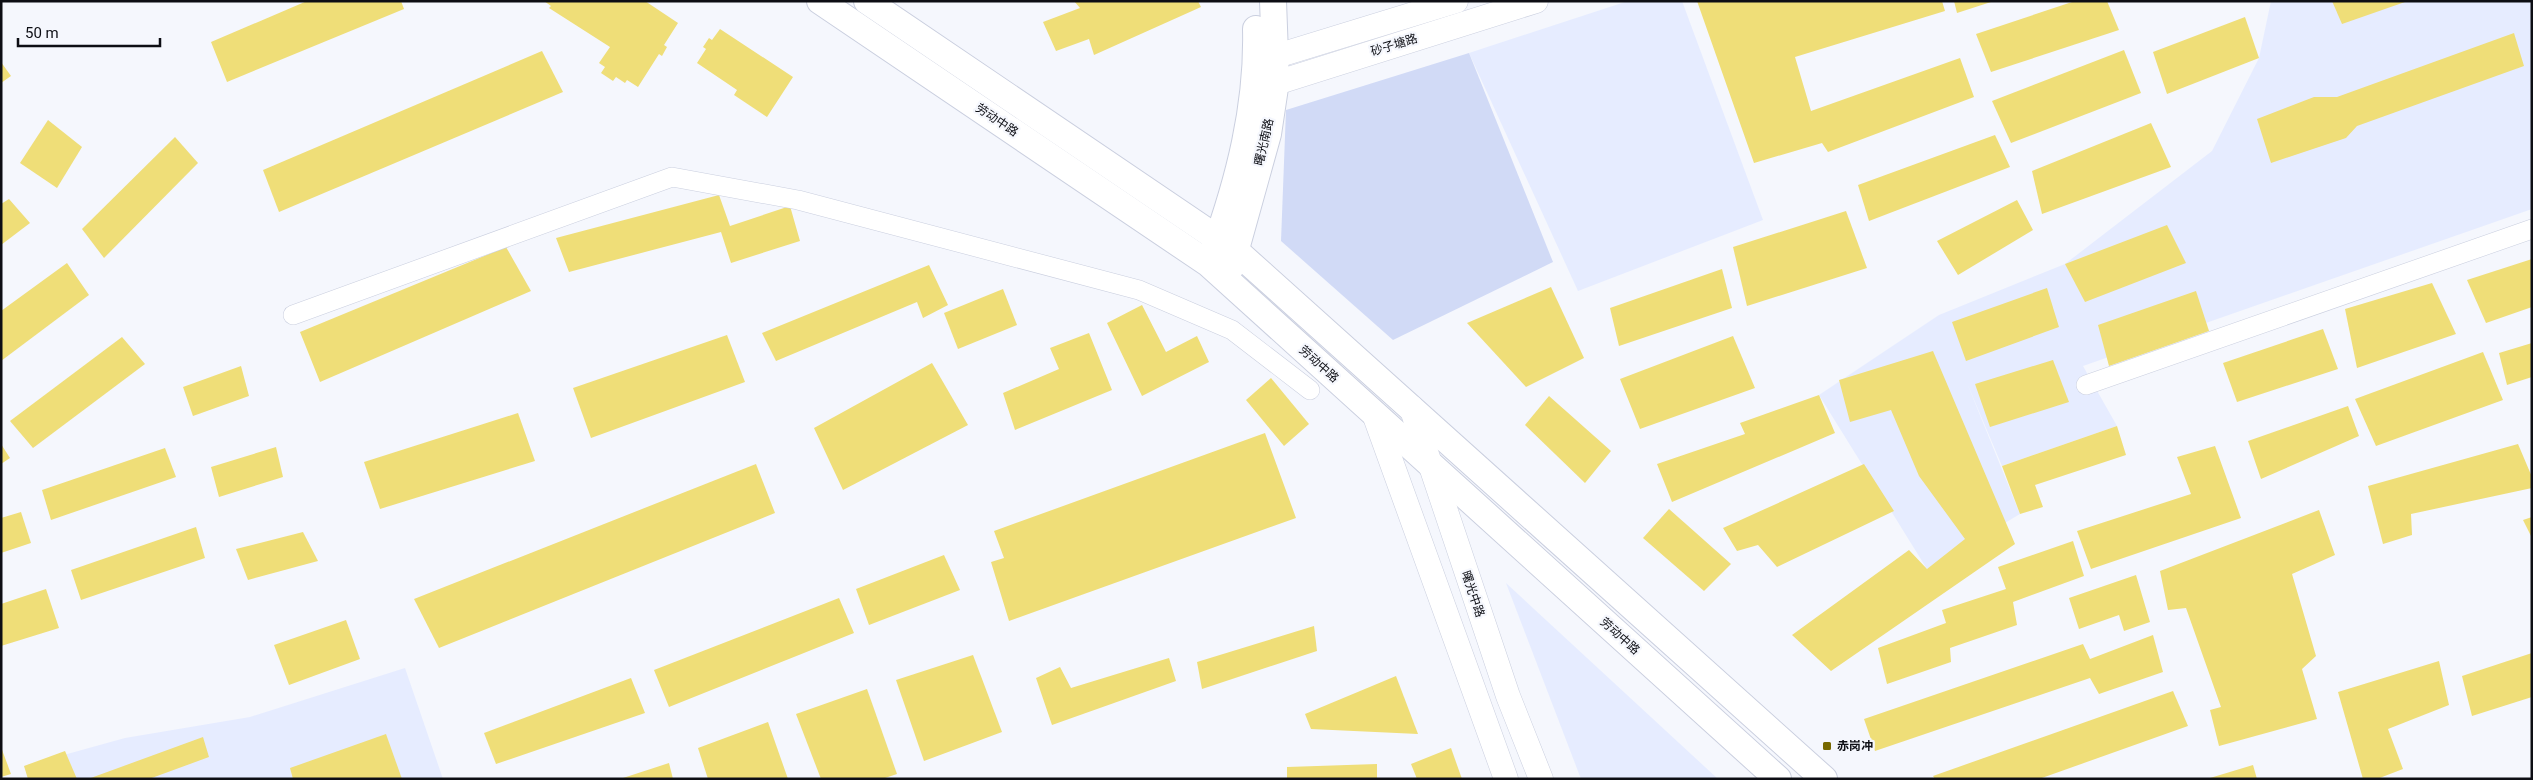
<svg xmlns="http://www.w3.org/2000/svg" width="2533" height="780" viewBox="0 0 2533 780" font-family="Roboto,'Noto Sans SC',sans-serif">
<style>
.built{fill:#e6ecff}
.green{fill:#d1daf6}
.building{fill:#efde78}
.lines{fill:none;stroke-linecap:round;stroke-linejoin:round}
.minor-casing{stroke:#cacfdf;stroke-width:20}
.tertiary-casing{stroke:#cacfdf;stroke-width:25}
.secondary-casing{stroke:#cacfdf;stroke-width:28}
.minor{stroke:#fff;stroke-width:19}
.tertiary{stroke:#fff;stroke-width:24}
.secondary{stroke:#fff;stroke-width:26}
.poi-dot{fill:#776800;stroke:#f5f7fd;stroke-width:2}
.labels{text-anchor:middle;stroke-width:4.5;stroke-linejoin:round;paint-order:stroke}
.street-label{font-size:12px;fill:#0d0e14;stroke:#f5f7fd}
.poi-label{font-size:12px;font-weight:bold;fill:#0d0e14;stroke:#f5f7fd;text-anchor:start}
</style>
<rect width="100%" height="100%" fill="#f5f7fd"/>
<!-- built -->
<g class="built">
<polygon points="1628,1 1682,1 1763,220 1578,291 1469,53"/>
<polygon points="2271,1 2532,1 2532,209 2083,366 2117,426 2002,466 1967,383 2020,514 1927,569 1819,395 1939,315 2065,264 2212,151 2259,58"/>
<polygon points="1506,583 1718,779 1581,779"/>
<polygon points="405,668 443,779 29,779 24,766 125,738 250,717"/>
</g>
<!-- green -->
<polygon class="green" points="1469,53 1553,262 1393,340 1281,241 1286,110"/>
<!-- building -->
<g class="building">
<polygon points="307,1 401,1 404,9 227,82 211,42"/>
<polygon points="544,1 645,1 678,23 664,45 667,47 662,56 659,54 638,87 627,80 625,83 616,77 613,81 601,73 605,67 599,63 610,47 549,8 551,6"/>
<polygon points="1074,1 1198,1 1201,7 1094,55 1089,39 1056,51 1043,22 1080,8"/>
<polygon points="1697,1 1942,1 1945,11 1795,57 1811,111 1960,58 1974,97 1828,152 1822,143 1754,163"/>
<polygon points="1954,1 1991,1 1991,2 1957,13"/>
<polygon points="2075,1 2107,1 2119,30 1991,72 1976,34"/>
<polygon points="2332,1 2405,1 2405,2 2342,24"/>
<polygon points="2245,17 2259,58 2167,94 2153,52"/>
<polygon points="720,29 793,77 767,117 734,95 737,90 697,63 706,49 703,47 709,38 712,40"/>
<polygon points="2514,33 2524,66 2357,126 2346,138 2271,163 2257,119 2314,97 2337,97"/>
<polygon points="2124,50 2141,93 2011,143 1992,101"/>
<polygon points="542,51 563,92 279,212 263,170"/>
<polygon points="1,62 11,76 1,83"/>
<polygon points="48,120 82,147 57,188 20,163"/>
<polygon points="2151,123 2171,167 2042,214 2032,171"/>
<polygon points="1995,135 2010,167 1869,221 1858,185"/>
<polygon points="175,137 198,163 104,258 82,229"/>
<polygon points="719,195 730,226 790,206 800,241 731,263 721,232 569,272 556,238"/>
<polygon points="9,199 30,223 1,245 1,204"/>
<polygon points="2017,200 2033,230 1958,275 1937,241"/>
<polygon points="1846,211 1867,268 1747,306 1733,247"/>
<polygon points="2167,225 2186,263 2085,302 2065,264"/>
<polygon points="506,247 531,291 320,382 300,332"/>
<polygon points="2532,259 2532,307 2486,323 2467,280"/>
<polygon points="67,263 89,295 1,361 1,311"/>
<polygon points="929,265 948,305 923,318 917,302 776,361 762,333"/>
<polygon points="1722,269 1732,308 1619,346 1610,308"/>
<polygon points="2432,283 2456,334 2357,368 2345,309"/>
<polygon points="1551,287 1584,358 1526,387 1467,323"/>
<polygon points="2047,288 2059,327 1966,361 1952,322"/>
<polygon points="1003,289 1017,325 958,349 944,313"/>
<polygon points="2196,291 2209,331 2109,366 2098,325"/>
<polygon points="1142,305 1166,352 1197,336 1209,362 1142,396 1107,323"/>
<polygon points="2323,329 2338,369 2237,402 2223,363"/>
<polygon points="1089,333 1112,390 1015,430 1003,393 1059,369 1050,348"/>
<polygon points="727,335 745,382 591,438 573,388"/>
<polygon points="1733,336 1755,388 1640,429 1620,379"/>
<polygon points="122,337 145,364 33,448 10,421"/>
<polygon points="2532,343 2532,377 2507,385 2499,353"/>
<polygon points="1933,351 2015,544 1831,671 1792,635 1909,550 1927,569 1965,539 1919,476 1891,410 1850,422 1839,380"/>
<polygon points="2483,352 2503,400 2376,446 2355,399"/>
<polygon points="2053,360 2069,402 1990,427 1975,384"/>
<polygon points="932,363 968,425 843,490 814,428"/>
<polygon points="241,366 249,396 193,416 183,387"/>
<polygon points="1271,378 1309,424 1284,446 1246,400"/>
<polygon points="1819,395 1835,433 1672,502 1657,464 1745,434 1740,423"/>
<polygon points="1549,396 1611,451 1585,483 1525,425"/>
<polygon points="2348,406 2359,436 2261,479 2248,441"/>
<polygon points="518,413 535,461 380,509 364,462"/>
<polygon points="2117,426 2126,455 2035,485 2043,507 2020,514 2002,466"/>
<polygon points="1265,433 1296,518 1009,621 991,562 1004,558 994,531"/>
<polygon points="1,444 10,458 1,464"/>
<polygon points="2518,444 2532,477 2532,488 2411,514 2412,535 2383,544 2368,486"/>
<polygon points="2215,446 2241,518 2091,569 2077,531 2191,494 2177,457"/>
<polygon points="276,447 283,477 219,497 211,467"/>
<polygon points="165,448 176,477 51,520 42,490"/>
<polygon points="756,464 775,513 439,648 414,599"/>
<polygon points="1864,464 1894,511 1777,567 1758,545 1737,551 1723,528"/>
<polygon points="1669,509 1731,564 1704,591 1643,538"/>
<polygon points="2319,510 2335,555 2292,574 2316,656 2302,669 2317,719 2219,746 2210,710 2221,707 2186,608 2168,610 2160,571"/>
<polygon points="21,512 31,543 1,553 1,518"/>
<polygon points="2532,517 2532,538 2523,520"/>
<polygon points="196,527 205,558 81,600 71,570"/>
<polygon points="303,532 318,561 248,580 236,549"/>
<polygon points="2073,541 2084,576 2013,602 2017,625 1950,648 1951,662 1887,684 1878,648 1946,623 1942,610 2006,589 1998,567"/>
<polygon points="944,555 960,590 869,625 856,589"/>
<polygon points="2136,575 2150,622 2124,631 2119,615 2079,629 2069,598"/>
<polygon points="46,589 59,628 1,646 1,604"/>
<polygon points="839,598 854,633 669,707 654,670"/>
<polygon points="346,620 360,659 289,685 274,645"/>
<polygon points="1314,626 1317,651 1202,689 1197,662"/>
<polygon points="2153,635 2163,672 2099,694 2090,678 1875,751 1864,719 2083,644 2090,659"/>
<polygon points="2532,653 2532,697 2472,716 2462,676"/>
<polygon points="973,655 1002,732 924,761 896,680"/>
<polygon points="1169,658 1176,681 1052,725 1036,678 1060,667 1071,688"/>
<polygon points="2439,661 2449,705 2388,729 2403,769 2377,779 2363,779 2338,692"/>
<polygon points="1396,676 1418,734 1311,729 1305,714"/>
<polygon points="631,678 645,713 496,764 484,733"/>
<polygon points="867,689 897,774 882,779 821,779 796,714"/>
<polygon points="2173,691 2188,726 2039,779 1935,779 1933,776"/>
<polygon points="768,722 788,779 708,779 698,748"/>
<polygon points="386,734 402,779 293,779 290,768"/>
<polygon points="203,737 209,757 149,779 88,779"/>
<polygon points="1,747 11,774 1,777"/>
<polygon points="1451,748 1462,779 1417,779 1411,764"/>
<polygon points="65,751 77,779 28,779 24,766"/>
<polygon points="669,763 673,779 623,779 623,778"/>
<polygon points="1377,764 1377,779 1287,779 1287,767"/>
<polygon points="2253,765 2257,779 2210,779 2210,778"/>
</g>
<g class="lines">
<defs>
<g id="minor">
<polyline points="293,315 672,177 798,200 1139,290 1232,330 1310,390"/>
<polyline points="2086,385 2532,229"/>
</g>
<g id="tertiary">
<polyline points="1257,62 1456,1"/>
<polyline points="1260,88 1536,1"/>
<polyline points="1411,407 1508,696 1541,779"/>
<polyline points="1374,414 1506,779"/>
</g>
<g id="secondary">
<polyline points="820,1 1209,264 1778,779"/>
<polyline points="867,1 1236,251 1824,779"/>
<path d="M1213,252c26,-72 45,-146 43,-223"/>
<polyline points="1231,267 1268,134 1276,81 1273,1"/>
</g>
</defs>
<!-- minor casing -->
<use href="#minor" class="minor-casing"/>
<!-- tertiary casing -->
<use href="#tertiary" class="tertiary-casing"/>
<!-- secondary casing -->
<use href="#secondary" class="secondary-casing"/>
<!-- minor -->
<use href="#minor" class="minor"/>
<!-- tertiary -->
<use href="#tertiary" class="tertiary"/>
<!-- secondary -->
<use href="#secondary" class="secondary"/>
</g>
<!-- markers -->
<rect class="poi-dot" x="1822" y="741" width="10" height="10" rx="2.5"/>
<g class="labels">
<!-- street labels -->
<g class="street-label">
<text transform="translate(1394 45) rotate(-17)" y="4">砂子塘路</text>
<text transform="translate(997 120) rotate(34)" y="4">劳动中路</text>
<text transform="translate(1264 142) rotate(-77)" y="4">曙光南路</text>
<text transform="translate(1319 364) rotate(42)" y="4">劳动中路</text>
<text transform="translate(1473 594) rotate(71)" y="4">曙光中路</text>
<text transform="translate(1620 636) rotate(42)" y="4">劳动中路</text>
</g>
<!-- poi labels -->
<g class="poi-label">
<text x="1837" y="750">赤岗冲</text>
</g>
</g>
<!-- border -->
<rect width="2533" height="780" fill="none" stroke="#0d0e14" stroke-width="5"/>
<!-- scale -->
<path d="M18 38v8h142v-8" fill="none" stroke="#0d0e14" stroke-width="2.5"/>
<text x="25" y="38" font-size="15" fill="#0d0e14" stroke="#f5f7fd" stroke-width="4" paint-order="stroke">50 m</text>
</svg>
